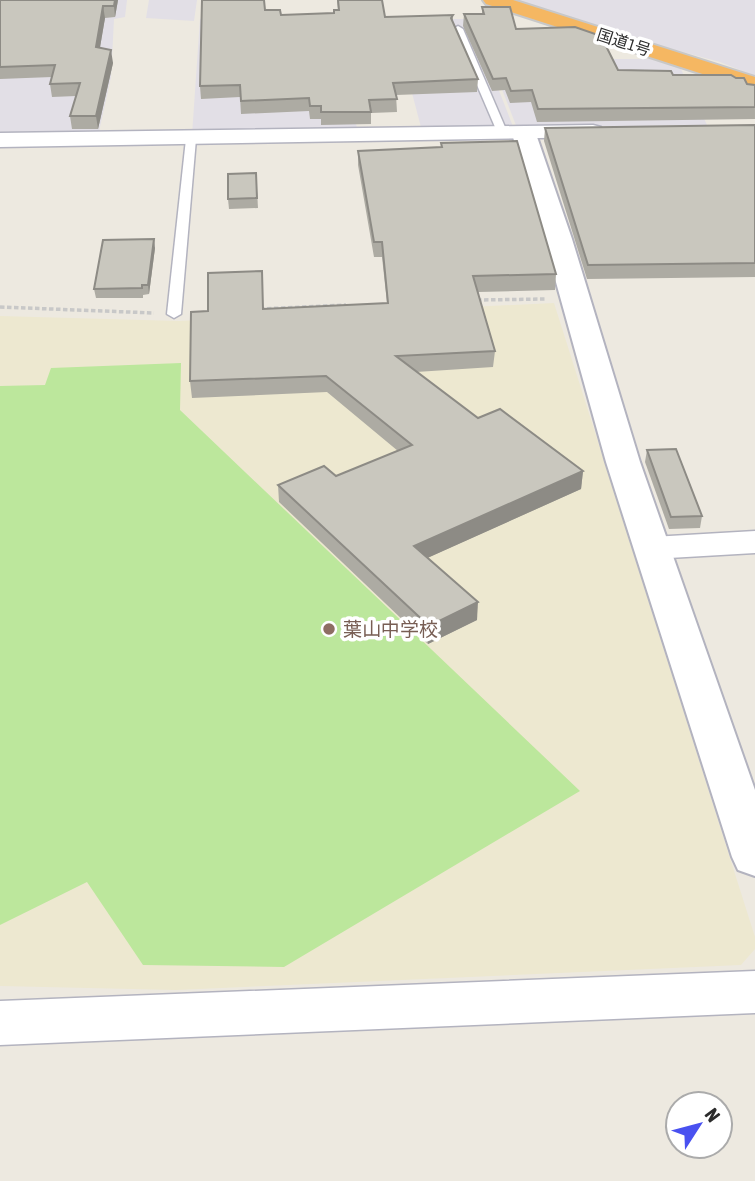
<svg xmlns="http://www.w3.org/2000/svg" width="755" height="1181" viewBox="0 0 755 1181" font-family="'Asap Condensed','Noto Sans JP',sans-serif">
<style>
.industrial{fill:#e2dfe6}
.education{fill:#ede8d0}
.pitch{fill:#bce79c}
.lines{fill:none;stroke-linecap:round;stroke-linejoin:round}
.lane-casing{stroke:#b3b3bf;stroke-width:3}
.street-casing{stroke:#b3b3bf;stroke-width:3}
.secondary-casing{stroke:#b3b3bf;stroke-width:4}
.highway-casing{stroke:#c8c8c8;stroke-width:4}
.path{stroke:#c8c8c8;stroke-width:3.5;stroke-dasharray:4.5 2.5;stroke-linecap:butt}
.lane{fill:#fff;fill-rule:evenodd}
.street{fill:#fff;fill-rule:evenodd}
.secondary{fill:#fff;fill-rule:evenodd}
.highway{fill:#f5b762;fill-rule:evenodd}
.wall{fill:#adaba3}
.shaded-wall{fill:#8d8b85}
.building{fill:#c9c7be;stroke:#8d8b85;stroke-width:2}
.education-dot{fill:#8d6e63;stroke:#fff;stroke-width:2.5}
.labels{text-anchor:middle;stroke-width:7;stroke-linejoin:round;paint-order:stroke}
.far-street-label{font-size:16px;fill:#2c2c2c;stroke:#fff}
.education-label{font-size:19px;fill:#785e54;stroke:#fff;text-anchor:start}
</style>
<rect width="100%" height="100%" fill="#ede9e0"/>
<!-- industrial -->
<g class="industrial">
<polygon points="0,0 127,0 125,17 114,19 111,77 98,136 0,134"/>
<polygon points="149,0 197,0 194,21 146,18"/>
<polygon points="515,0 755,0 755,76 720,62 653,44"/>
<polygon points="200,19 477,19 489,65 514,129 422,131 407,74 344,76 358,132 192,135"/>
<polygon points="570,59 654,59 680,67 707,125 517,128 491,61"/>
</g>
<!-- education -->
<polygon class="education" points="554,303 755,937 755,949 741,965 176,990 0,986 0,316 179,321"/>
<!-- pitch -->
<polygon class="pitch" points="181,363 180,410 580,791 284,967 143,965 87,882 0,925 0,386 45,385 51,368"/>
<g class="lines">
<defs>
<g id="lane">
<polygon points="458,26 463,29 508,134 507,136 498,134 453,29"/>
<polygon points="191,136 196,139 181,314 174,318 167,314 186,139"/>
</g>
<g id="street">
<polygon points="593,125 601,127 604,132 601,137 0,147 0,133"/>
<polygon points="755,531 755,553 652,559 639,556 634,548 639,540 652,537"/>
<polygon points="755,971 755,1013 0,1045 0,1001"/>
</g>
<polygon id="secondary" points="524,127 532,129 536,134 572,239 640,462 755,790 755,876 738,870 732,857 606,462 544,239 512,134 516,129"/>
<polygon id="highway" points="483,0 513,0 755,77 755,91 486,4"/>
</defs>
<!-- lane casing -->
<use href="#lane" class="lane-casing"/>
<!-- street casing -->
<use href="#street" class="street-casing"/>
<!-- secondary casing -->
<use href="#secondary" class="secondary-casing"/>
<!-- highway casing -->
<use href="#highway" class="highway-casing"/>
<!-- path -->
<g class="path">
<polyline points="477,300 546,299"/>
<polyline points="0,307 154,313"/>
<polyline points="260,309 346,305"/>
</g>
<!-- lane -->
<use href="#lane" class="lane"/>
<!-- street -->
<use href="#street" class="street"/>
<!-- secondary -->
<use href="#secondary" class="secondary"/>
<!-- highway -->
<use href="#highway" class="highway"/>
</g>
<!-- wall -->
<g class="wall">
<polygon points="0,0 118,0 115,17 105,18 100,47 113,63 98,129 72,129 70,116 76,96 52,97 50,84 52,77 0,79"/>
<polygon points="337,0 382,0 385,17 453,15 453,22 478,79 477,92 396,95 397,112 371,113 371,124 321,125 321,119 310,119 309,111 241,114 240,97 201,99 200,86 265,10 281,15 334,13 338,10"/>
<polygon points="482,7 516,29 618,70 673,75 736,78 747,84 755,85 755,119 537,122 531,102 510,103 505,90 492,91 463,26 464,14 482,14"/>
<polygon points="755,125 755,277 587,279 544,141 545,128"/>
<polygon points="441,143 556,274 555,290 478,292 495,351 493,367 416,372 478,418 583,471 581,489 427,558 477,620 428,644 279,502 278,485 336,476 398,451 327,392 192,398 190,381 264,309 387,303 382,257 374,257 358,165 358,151 441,147"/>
<polygon points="256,173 258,208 229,209 228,199"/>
<polygon points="155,248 149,294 143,295 143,298 96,298 94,289"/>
<polygon points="647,450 702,516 700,528 669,529 645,462"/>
</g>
<!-- shaded-wall -->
<g class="shaded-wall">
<polygon points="115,0 118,0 115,17 114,6"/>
<polygon points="103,6 105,18 98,59 96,47"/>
<polygon points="111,50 113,63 98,129 96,116"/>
<polygon points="154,239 155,248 149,294 148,285"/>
<polygon points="583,471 581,489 414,564 414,546"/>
<polygon points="478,602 477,620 428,644 429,626"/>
</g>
<!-- building -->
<g class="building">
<polygon points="0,0 115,0 114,6 103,6 96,47 111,50 96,116 70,116 80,83 50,84 55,65 0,67"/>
<polygon points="202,0 264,0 265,10 280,10 281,15 334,13 334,10 339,10 338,0 382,0 385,17 453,15 451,18 478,79 393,83 397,99 369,100 371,112 321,112 321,106 310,106 309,98 241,101 240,85 200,86"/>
<polygon points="482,7 510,7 516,29 575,27 601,36 618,70 671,71 673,75 731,75 736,78 744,78 747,84 755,85 755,107 538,109 532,90 511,91 506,78 493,79 464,14 484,14"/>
<polygon points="755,125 755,263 588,265 545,128"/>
<polygon points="517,141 556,274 473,276 495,351 396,356 478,418 500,409 583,471 414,546 478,602 429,626 278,485 324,466 336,476 412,445 326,376 190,381 191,312 208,311 208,273 262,271 263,309 388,303 382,242 374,242 358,151 442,147 441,143"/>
<polygon points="256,173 257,198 228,199 228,174"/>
<polygon points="154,239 148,285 142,285 142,288 94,289 103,240"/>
<polygon points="676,449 702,516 671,517 647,450"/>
</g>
<!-- markers -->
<circle class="education-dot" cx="329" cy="629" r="7"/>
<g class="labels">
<!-- far-street labels -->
<g class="far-street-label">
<text transform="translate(624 42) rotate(18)" y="6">国道1号</text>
</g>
<!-- education labels -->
<g class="education-label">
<text x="343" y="636">葉山中学校</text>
</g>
</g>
<!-- north arrow -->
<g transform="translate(699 1125) rotate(54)"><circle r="33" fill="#ffffff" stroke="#ababab" stroke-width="2"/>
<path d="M0-5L12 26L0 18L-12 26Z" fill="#4951f0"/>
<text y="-10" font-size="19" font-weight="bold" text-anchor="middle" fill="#2c2c2c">N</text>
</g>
</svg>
